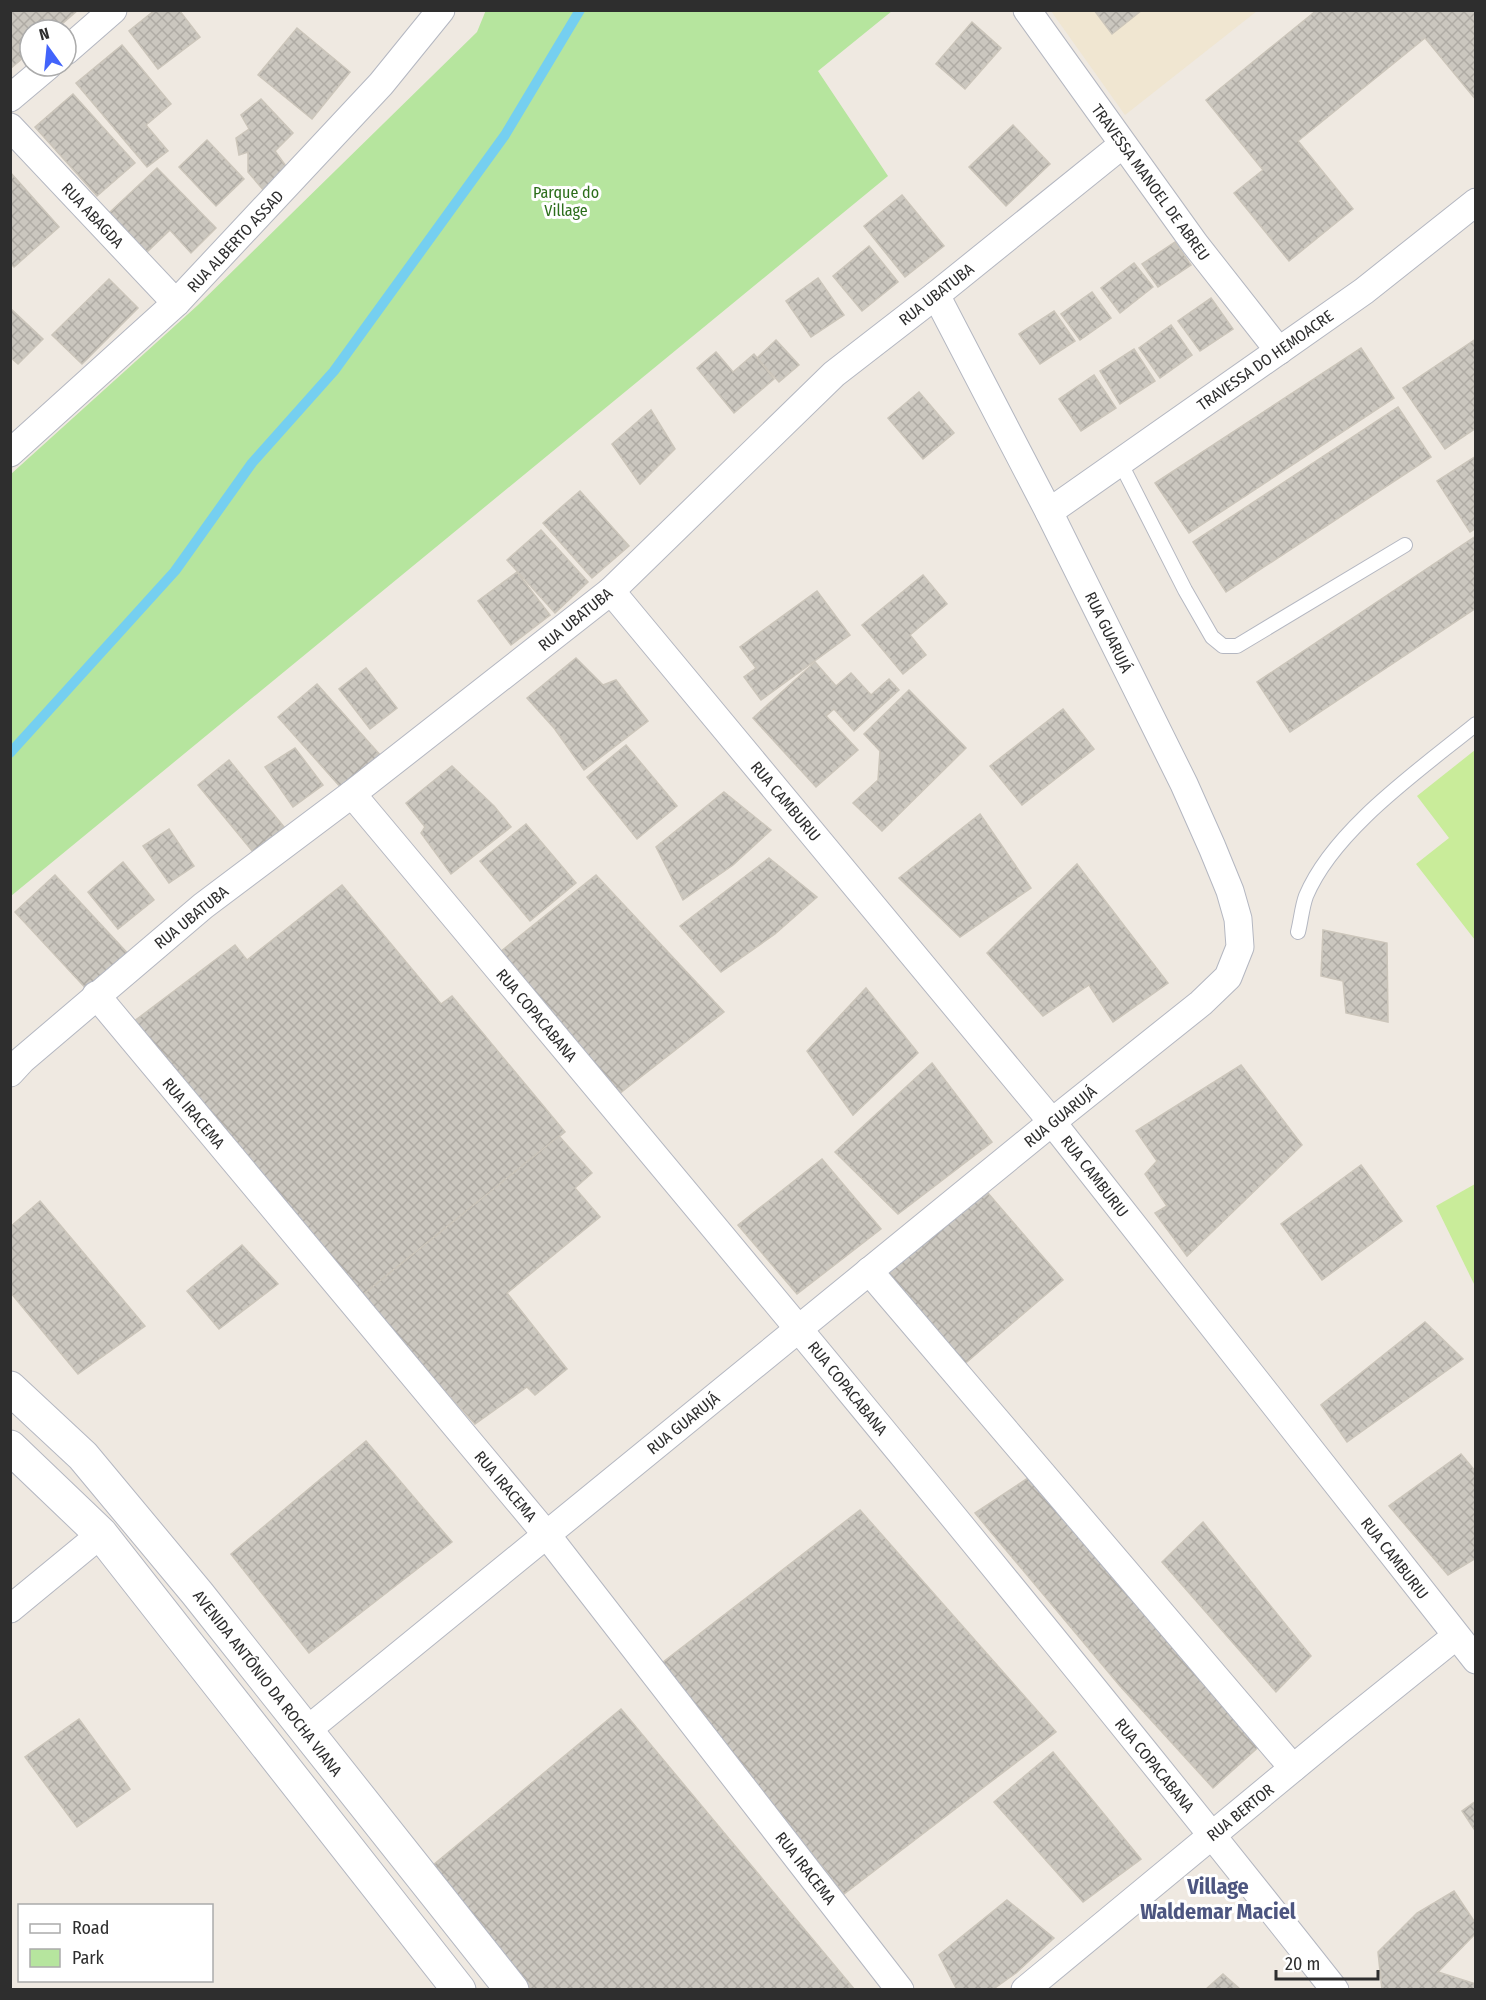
<svg xmlns="http://www.w3.org/2000/svg" width="1486" height="2000" viewBox="0 0 1486 2000" font-family="'Fira Sans Condensed',sans-serif">
<style>
.education{fill:#f0e6d1}
.green{fill:#b6e59e}
.pitch{fill:#c9ec9a}
.lines{fill:none;stroke-linecap:round;stroke-linejoin:round}
.stream{stroke:#75cff0;stroke-width:10}
.building{fill:url(#building-cross-hatch);stroke:#cbc5ba;stroke-width:1.5}
.service-casing{stroke:#b4b7c1;stroke-width:16}
.minor-casing{stroke:#b4b7c1;stroke-width:29}
.secondary-casing{stroke:#b4b7c1;stroke-width:35}
.service{stroke:#fff;stroke-width:14}
.minor{stroke:#fff;stroke-width:27}
.secondary{stroke:#fff;stroke-width:33}
.labels{text-anchor:middle;stroke-width:6;stroke-linejoin:round;paint-order:stroke}
.street-label{font-size:16px;fill:#2e2e2e;stroke:#fff}
.park-label{font-size:16px;fill:#2c6e1b;stroke:#fff}
.district-label{font-size:22px;font-weight:bold;fill:#4d5680;stroke:#fff}
</style>
<defs>
<pattern id="building-cross-hatch" width="8" height="8" patternUnits="userSpaceOnUse" patternTransform="scale(1.5)"><rect width="8" height="8" fill="#cbc7bf"/><path d="M0 0l8 8M0 8l8-8" fill="none" stroke="#afaba4"/></pattern>
</defs>
<rect width="100%" height="100%" fill="#efe9e1"/>
<!-- education -->
<polygon class="education" points="1051,11 1257,11 1125,115"/>
<!-- green -->
<polygon class="green" points="486,10 892,11 818,71 888,176 11,896 11,474 198,305 477,32"/>
<!-- pitch -->
<g class="pitch">
<polygon points="1475,750 1475,940 1416,864 1449,838 1417,796"/>
<polygon points="1475,1184 1475,1286 1436,1206"/>
</g>
<g class="lines">
<!-- stream -->
<polyline class="stream" points="10,753 175,571 252,463 334,371 505,135 580,10"/>
</g>
<!-- building -->
<g class="building">
<polygon points="10,10 78,10 55,30 30,30 30,52 10,69"/>
<polygon points="155,10 179,10 200,37 158,69 129,31"/>
<polygon points="1094,10 1142,10 1112,34"/>
<polygon points="1317,10 1476,10 1476,100 1425,38 1298,141 1353,209 1289,261 1234,193 1263,170 1206,100"/>
<polygon points="972,22 1001,48 965,89 936,64"/>
<polygon points="297,28 350,72 312,119 258,75"/>
<polygon points="122,45 171,104 146,125 168,151 147,167 76,83"/>
<polygon points="73,94 135,163 97,196 35,127"/>
<polygon points="261,99 293,133 275,151 288,169 266,193 248,172 248,152 239,155 236,138 249,129 241,115"/>
<polygon points="1013,125 1050,164 1006,206 969,167"/>
<polygon points="207,140 244,179 216,206 179,167"/>
<polygon points="157,168 216,228 191,253 170,230 147,252 109,213"/>
<polygon points="10,172 59,227 14,267 10,263"/>
<polygon points="902,195 944,246 905,277 864,226"/>
<polygon points="1175,242 1191,265 1158,287 1142,264"/>
<polygon points="869,246 898,282 862,311 833,276"/>
<polygon points="1134,263 1153,287 1120,313 1101,288"/>
<polygon points="818,278 844,315 811,337 786,301"/>
<polygon points="109,279 138,308 82,364 52,335"/>
<polygon points="1092,292 1111,318 1080,340 1061,314"/>
<polygon points="1211,298 1233,329 1200,351 1178,321"/>
<polygon points="10,308 43,339 18,364 10,357"/>
<polygon points="1054,311 1075,341 1040,364 1019,334"/>
<polygon points="1171,325 1192,355 1160,378 1139,348"/>
<polygon points="1476,339 1476,428 1445,449 1403,388"/>
<polygon points="776,340 799,365 779,382 757,358"/>
<polygon points="1361,348 1394,398 1189,533 1155,483"/>
<polygon points="1134,349 1155,381 1120,404 1100,371"/>
<polygon points="716,352 733,372 754,354 774,379 734,413 697,368"/>
<polygon points="1094,375 1116,408 1081,431 1059,399"/>
<polygon points="919,392 954,433 923,459 888,418"/>
<polygon points="1398,407 1431,457 1226,592 1193,542"/>
<polygon points="651,410 675,449 640,484 612,444"/>
<polygon points="1476,456 1476,528 1470,532 1437,481"/>
<polygon points="580,491 629,546 592,578 543,523"/>
<polygon points="541,530 588,582 555,613 507,560"/>
<polygon points="1476,536 1476,608 1290,732 1257,682"/>
<polygon points="517,572 550,615 511,645 478,601"/>
<polygon points="923,575 947,604 910,635 926,655 903,674 862,625"/>
<polygon points="817,591 850,635 761,700 744,677 756,668 740,647"/>
<polygon points="576,658 603,685 616,680 648,721 584,770 554,728 527,698"/>
<polygon points="815,662 836,686 851,673 871,695 889,679 899,690 854,731 834,709 826,716 858,750 816,787 753,718"/>
<polygon points="366,668 397,708 370,729 339,689"/>
<polygon points="317,684 381,756 343,790 278,717"/>
<polygon points="909,690 966,748 882,831 853,803 878,780 880,751 864,734"/>
<polygon points="1063,709 1094,749 1022,805 990,766"/>
<polygon points="626,745 677,806 637,839 587,777"/>
<polygon points="295,748 323,785 293,807 265,767"/>
<polygon points="229,760 284,827 253,852 198,785"/>
<polygon points="452,766 494,806 511,827 451,874 421,833 425,827 406,803"/>
<polygon points="724,792 771,830 733,865 683,900 656,847"/>
<polygon points="980,814 1031,888 960,937 899,878"/>
<polygon points="526,824 576,883 530,921 480,861"/>
<polygon points="169,829 194,866 169,883 143,846"/>
<polygon points="769,858 817,897 775,934 721,972 680,926"/>
<polygon points="123,862 154,900 118,929 88,892"/>
<polygon points="1077,864 1168,983 1113,1022 1089,985 1043,1016 987,953"/>
<polygon points="55,875 132,958 92,995 15,912"/>
<polygon points="596,875 724,1012 619,1094 500,952"/>
<polygon points="342,885 441,1004 452,996 565,1132 360,1297 133,1022 235,945 247,960"/>
<polygon points="1323,930 1387,943 1388,1022 1346,1013 1343,981 1321,976"/>
<polygon points="866,988 918,1053 853,1115 807,1051"/>
<polygon points="932,1063 992,1142 898,1214 835,1152"/>
<polygon points="1241,1065 1302,1145 1187,1256 1155,1213 1167,1206 1145,1174 1157,1161 1136,1131"/>
<polygon points="559,1136 592,1173 575,1188 600,1217 507,1293 567,1369 535,1395 527,1387 475,1424 360,1297"/>
<polygon points="822,1159 881,1229 797,1294 738,1225"/>
<polygon points="1361,1165 1402,1221 1322,1280 1281,1224"/>
<polygon points="981,1185 1063,1280 961,1367 879,1271"/>
<polygon points="40,1201 145,1326 78,1374 10,1292 10,1227"/>
<polygon points="242,1245 278,1284 219,1329 187,1291"/>
<polygon points="1425,1322 1463,1359 1347,1442 1321,1405"/>
<polygon points="366,1441 452,1542 309,1653 231,1554"/>
<polygon points="1461,1454 1476,1472 1476,1558 1448,1575 1389,1506"/>
<polygon points="1031,1476 1263,1743 1213,1788 1120,1686 975,1513"/>
<polygon points="860,1510 1056,1732 844,1894 662,1663"/>
<polygon points="1203,1522 1311,1656 1276,1692 1162,1562"/>
<polygon points="621,1709 855,1990 531,1990 433,1865"/>
<polygon points="79,1719 130,1789 77,1827 25,1757"/>
<polygon points="1053,1752 1141,1859 1083,1902 994,1802"/>
<polygon points="1476,1801 1476,1832 1462,1811"/>
<polygon points="1454,1891 1476,1924 1476,1933 1438,1972 1476,1984 1476,1990 1382,1990 1378,1952 1417,1913"/>
<polygon points="1007,1900 1054,1938 1016,1973 992,1990 957,1990 939,1955"/>
<polygon points="1223,1974 1241,1990 1205,1990"/>
</g>
<g class="lines">
<defs>
<g id="service">
<polyline points="1120,462 1185,590 1212,637 1223,646 1237,646 1405,545"/>
<path d="M1298,932c3,-12 4,-25 8,-36 28,-67 115,-127 170,-172"/>
</g>
<g id="minor">
<polyline points="1027,10 1195,244 1279,351"/>
<polyline points="66,51 113,10"/>
<polyline points="10,98 48,66"/>
<polyline points="10,127 176,303"/>
<polyline points="10,453 176,303 381,84 441,10"/>
<polyline points="1049,512 1364,291 1476,202"/>
<polyline points="611,591 1052,1122 1476,1660"/>
<path d="M352,794c331,395 663,791 983,1196"/>
<polyline points="96,995 546,1534 900,1990"/>
<polyline points="10,1073 22,1060 203,906 352,794 611,591 834,374 936,295 1122,145"/>
<polyline points="869,1271 1293,1768"/>
<polyline points="10,1609 101,1534"/>
<polyline points="306,1731 1052,1122 1201,1003 1228,977 1240,947 1238,919 1230,891 1212,847 1184,784 1049,512 936,295"/>
<polyline points="1025,1990 1338,1731 1456,1636"/>
</g>
<g id="secondary">
<polyline points="10,1388 83,1456 197,1593 512,1990"/>
<polyline points="10,1447 101,1534 459,1990"/>
</g>
</defs>
<!-- service casing -->
<use href="#service" class="service-casing"/>
<!-- minor casing -->
<use href="#minor" class="minor-casing"/>
<!-- secondary casing -->
<use href="#secondary" class="secondary-casing"/>
<!-- service -->
<use href="#service" class="service"/>
<!-- minor -->
<use href="#minor" class="minor"/>
<!-- secondary -->
<use href="#secondary" class="secondary"/>
</g>
<g class="labels">
<!-- street labels -->
<g class="street-label">
<text transform="translate(1151 182) rotate(54)" y="6">TRAVESSA MANOEL DE ABREU</text>
<text transform="translate(93 215) rotate(47)" y="6">RUA ABAGDA</text>
<text transform="translate(235 241) rotate(-47)" y="6">RUA ALBERTO ASSAD</text>
<text transform="translate(936 294) rotate(-38)" y="6">RUA UBATUBA</text>
<text transform="translate(1265 360) rotate(-35)" y="6">TRAVESSA DO HEMOACRE</text>
<text transform="translate(575 619) rotate(-39)" y="6">RUA UBATUBA</text>
<text transform="translate(1109 632) rotate(64)" y="6">RUA GUARUJÁ</text>
<text transform="translate(786 801) rotate(50)" y="6">RUA CAMBURIU</text>
<text transform="translate(191 917) rotate(-39)" y="6">RUA UBATUBA</text>
<text transform="translate(537 1015) rotate(50)" y="6">RUA COPACABANA</text>
<text transform="translate(194 1113) rotate(50)" y="6">RUA IRACEMA</text>
<text transform="translate(1060 1116) rotate(-39)" y="6">RUA GUARUJÁ</text>
<text transform="translate(1095 1176) rotate(52)" y="6">RUA CAMBURIU</text>
<text transform="translate(848 1388) rotate(51)" y="6">RUA COPACABANA</text>
<text transform="translate(683 1423) rotate(-39)" y="6">RUA GUARUJÁ</text>
<text transform="translate(506 1486) rotate(50)" y="6">RUA IRACEMA</text>
<text transform="translate(1395 1558) rotate(52)" y="6">RUA CAMBURIU</text>
<text transform="translate(268 1683) rotate(52)" y="6">AVENIDA ANTÔNIO DA ROCHA VIANA</text>
<text transform="translate(1155 1765) rotate(51)" y="6">RUA COPACABANA</text>
<text transform="translate(1240 1812) rotate(-39)" y="6">RUA BERTOR</text>
<text transform="translate(806 1868) rotate(52)" y="6">RUA IRACEMA</text>
</g>
<!-- park labels -->
<g class="park-label">
<text x="566" y="198">Parque do<tspan x="566" dy="18">Village</tspan></text>
</g>
<!-- district labels -->
<g class="district-label">
<text x="1218" y="1894">Village<tspan x="1218" dy="25">Waldemar Maciel</tspan></text>
</g>
</g>
<!-- border -->
<rect width="1486" height="2000" fill="none" stroke="#2e2e2e" stroke-width="24"/>
<!-- legend -->
<rect x="18" y="1904" width="195" height="78" fill="#ffffff" stroke="#ababab" stroke-width="1.5"/>
<rect x="30" y="1924" width="30" height="9" fill="#ffffff" stroke="#ababab" stroke-width="1.5"/>
<text x="72" y="1934" font-size="18" fill="#2e2e2e">Road</text>
<rect x="30" y="1949" width="30" height="18" fill="#b6e59e" stroke="#ababab" stroke-width="1.5"/>
<text x="72" y="1964" font-size="18" fill="#2e2e2e">Park</text>
<!-- north arrow -->
<g transform="translate(48 48) rotate(345)"><circle r="28" fill="#ffffff" stroke="#ababab" stroke-width="1.5"/>
<path d="M0-4.5L10 22L0 15L-10 22Z" fill="#4264fb"/>
<text y="-9" font-size="16" font-weight="bold" text-anchor="middle" fill="#2e2e2e">N</text>
</g>
<!-- scale -->
<path d="M1276 1970v9h102v-9" fill="none" stroke="#2e2e2e" stroke-width="3"/>
<text x="1285" y="1970" font-size="18" fill="#2e2e2e" stroke="#ffffff" stroke-width="4.5" paint-order="stroke">20 m</text>
</svg>
